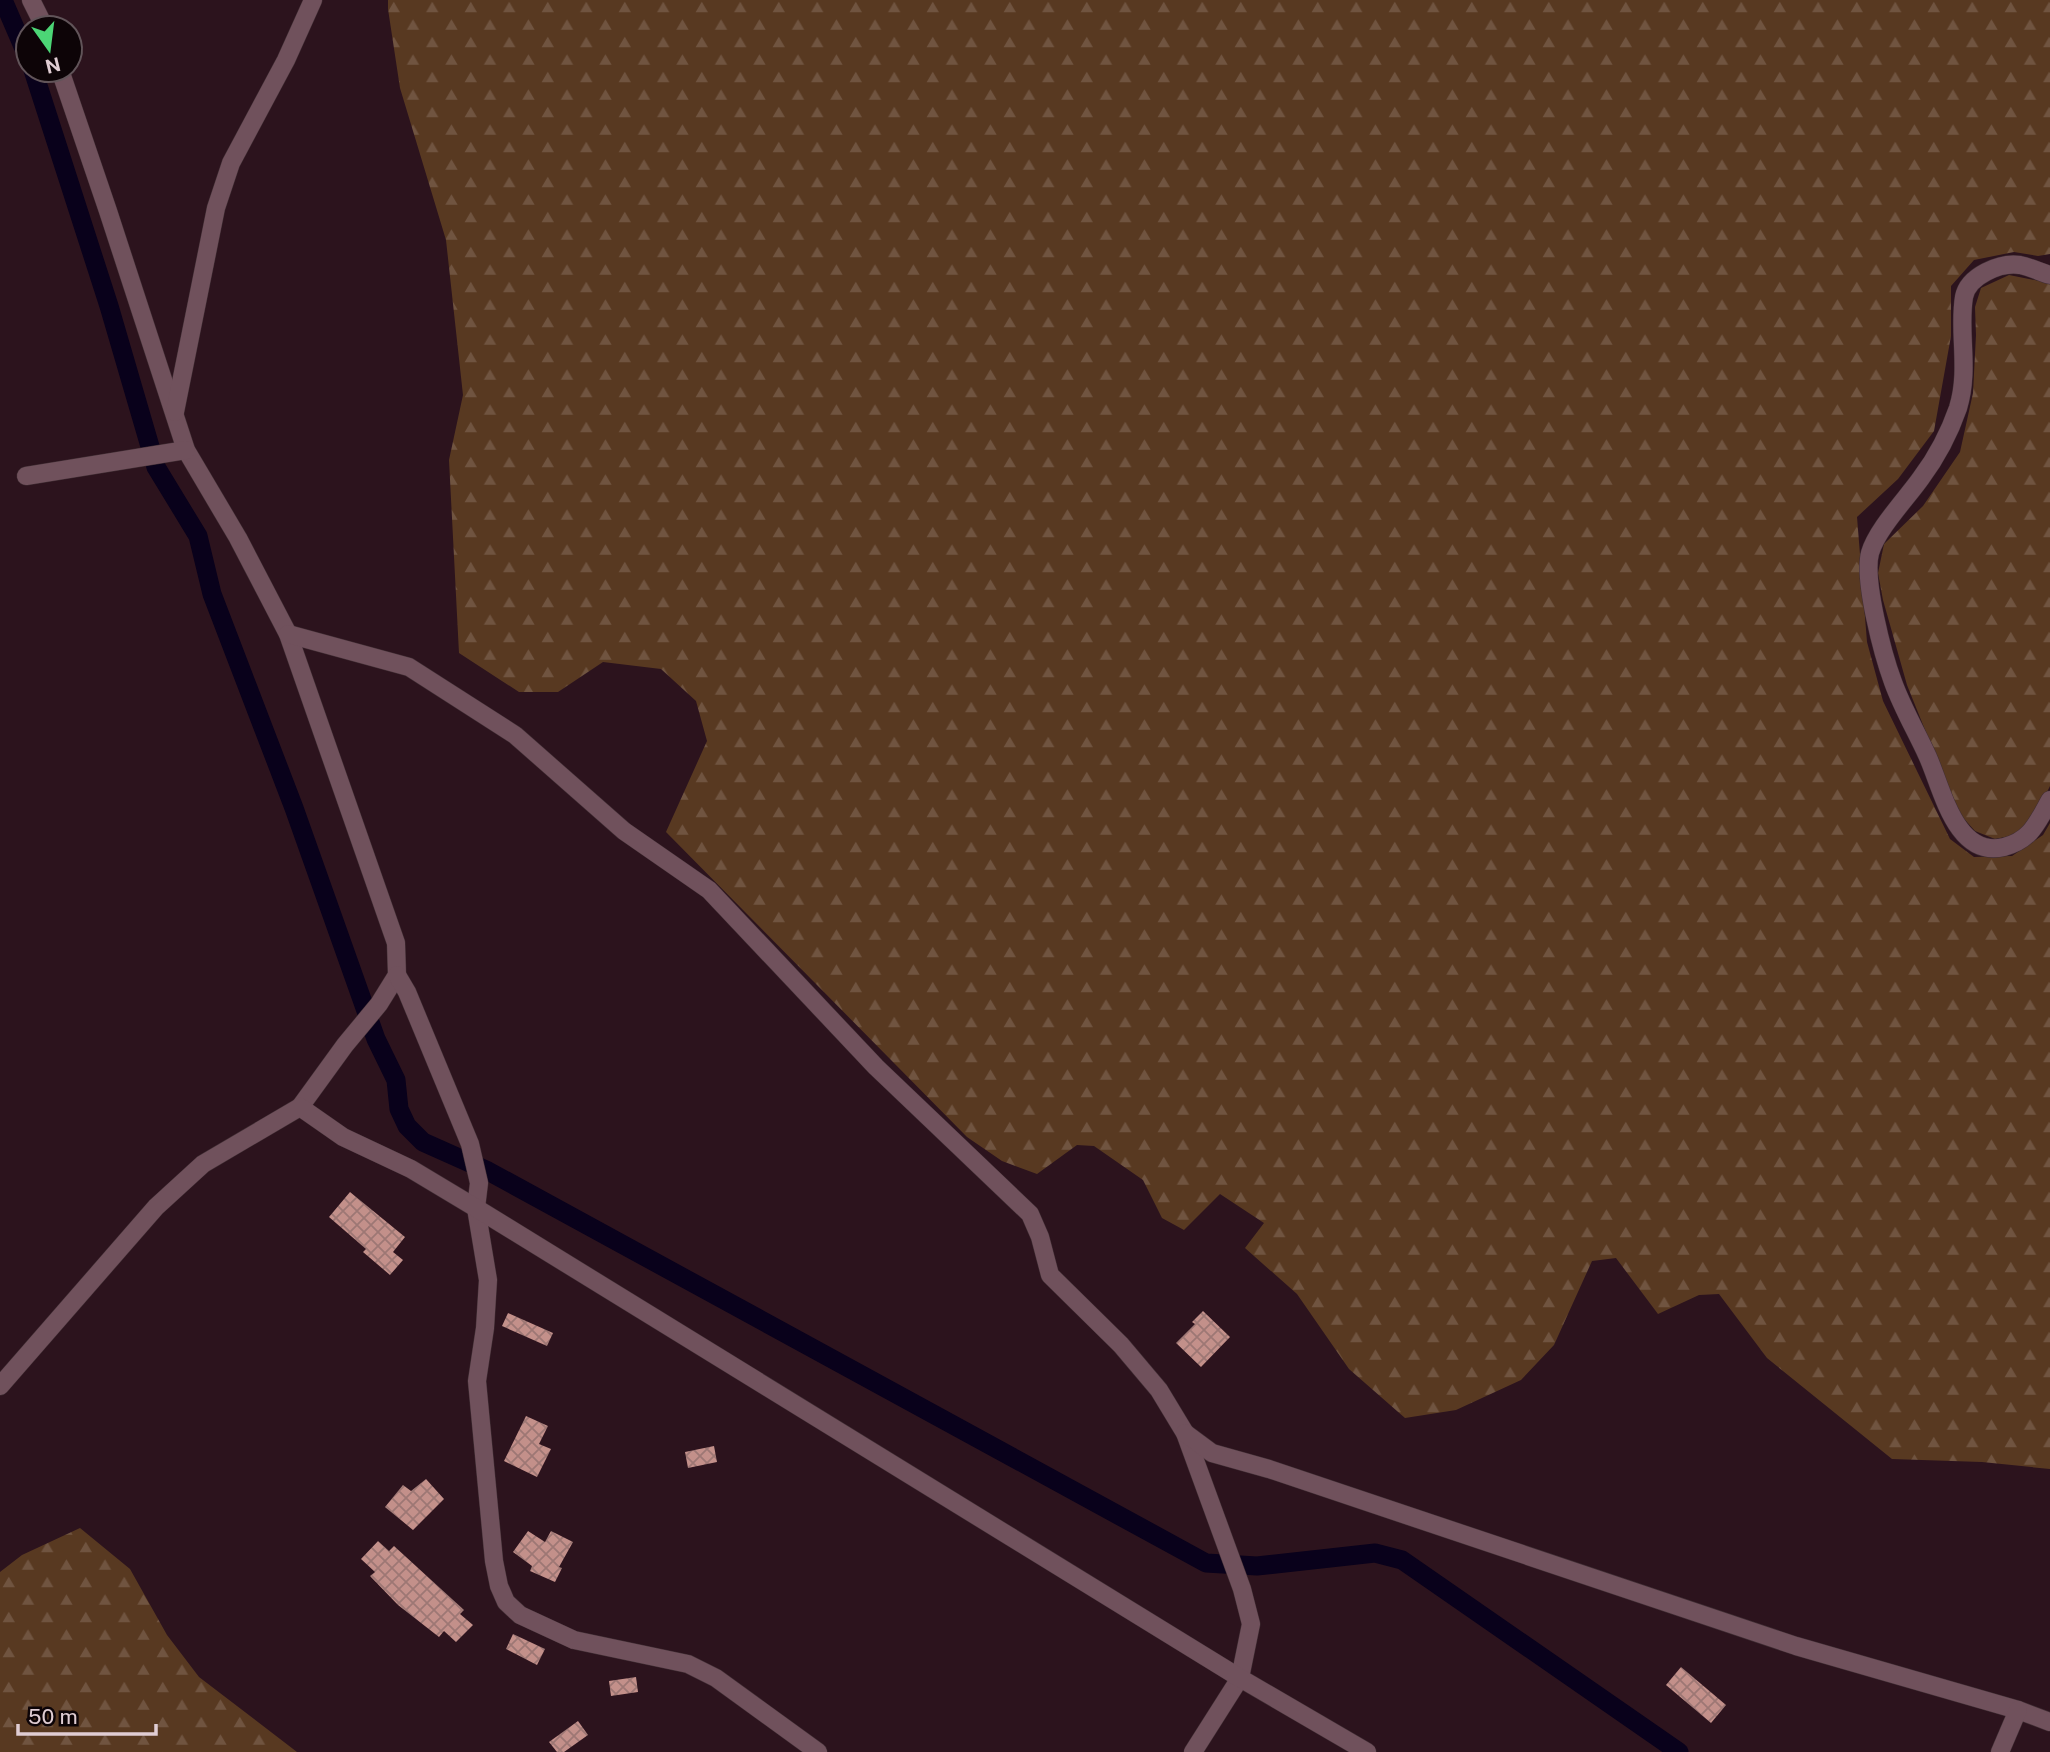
<svg xmlns="http://www.w3.org/2000/svg" width="2050" height="1752" viewBox="0 0 2050 1752" font-family="'Public Sans',sans-serif">
<style>
.forest{fill:url(#forest-firs)}
.lines{fill:none;stroke-linecap:round;stroke-linejoin:round}
.canal{stroke:#09011b;stroke-width:19}
.building{fill:url(#building-cross-hatch)}
.minor-casing{stroke:#402e34;stroke-width:19}
.minor{stroke:#70515c;stroke-width:18}
</style>
<defs>
<pattern id="forest-firs" width="22" height="20" patternUnits="userSpaceOnUse" patternTransform="scale(1.75)"><rect width="22" height="20" fill="#583921"/><path d="M5 1l3.5 6h-7zM16 11l3.5 6h-7z" fill="#705440"/></pattern>
<pattern id="building-cross-hatch" width="8" height="8" patternUnits="userSpaceOnUse" patternTransform="scale(1.75)"><rect width="8" height="8" fill="#c3908a"/><path d="M0 0l8 8M0 8l8-8" fill="none" stroke="#9d7774"/></pattern>
</defs>
<rect width="100%" height="100%" fill="#2c131d"/>
<!-- forest -->
<g class="forest">
<polygon points="388,0 2050,0 2050,254 2038,256 2014,252 1974,260 1951,286 1951,336 1934,431 1898,479 1857,517 1867,642 1883,701 1950,839 1974,857 2012,856 2043,835 2050,823 2050,1469 1982,1462 1892,1459 1767,1358 1719,1294 1699,1295 1658,1314 1616,1258 1592,1261 1554,1345 1521,1380 1456,1410 1405,1418 1349,1369 1297,1294 1245,1248 1264,1223 1220,1194 1184,1230 1162,1218 1143,1180 1094,1146 1077,1145 1037,1174 1002,1161 967,1137 666,832 707,741 696,701 661,669 603,662 558,692 519,692 459,653 449,460 463,395 446,240 400,88 388,9"/>
<polygon points="2009,275 2050,283 2050,786 2037,812 2026,828 2010,836 1995,839 1975,831 1958,812 1907,685 1883,600 1878,573 1884,544 1923,506 1960,452 1973,393 1976,335 1975,307 1981,288"/>
<polygon points="80,1528 130,1569 167,1635 199,1677 297,1752 0,1752 0,1572 22,1555"/>
</g>
<g class="lines">
<!-- canal -->
<g class="canal">
<polyline points="3,0 28,58"/>
<polyline points="33,70 109,306 156,467 198,536 212,594 294,808 376,1039 396,1080 399,1109 407,1126 423,1142 488,1171 1206,1563 1257,1566 1375,1553 1402,1560 1679,1752"/>
</g>
</g>
<!-- building -->
<g class="building">
<polygon points="350,1192 405,1237 393,1252 403,1260 390,1275 363,1252 366,1249 329,1217"/>
<polygon points="1203,1311 1230,1337 1201,1367 1176,1343 1195,1324 1192,1322"/>
<polygon points="508,1313 553,1333 547,1346 502,1326"/>
<polygon points="526,1416 548,1426 539,1444 551,1449 537,1477 504,1461"/>
<polygon points="714,1446 717,1462 688,1468 685,1452"/>
<polygon points="426,1479 444,1499 413,1530 385,1507 403,1485 411,1491"/>
<polygon points="528,1531 545,1542 551,1531 573,1542 559,1567 562,1568 555,1582 530,1571 532,1566 513,1552"/>
<polygon points="378,1541 389,1551 394,1546 464,1610 460,1614 473,1625 456,1642 444,1631 439,1637 398,1605 370,1576 375,1572 361,1559"/>
<polygon points="513,1634 545,1649 537,1665 506,1649"/>
<polygon points="1681,1667 1726,1705 1711,1723 1666,1685"/>
<polygon points="636,1677 638,1692 611,1696 609,1681"/>
<polygon points="578,1721 588,1735 564,1752 557,1752 549,1742"/>
</g>
<g class="lines">
<defs>
<g id="minor">
<polyline points="31,0 45,28"/>
<polyline points="60,70 108,211 186,450 238,538 288,634 396,943 397,975 379,1004 345,1045 300,1107"/>
<path d="M2050,275c-10,-3 -20,-8 -30,-10 -20,-3 -52,11 -56,32 -6,35 6,72 -6,111 -8,23 -22,50 -37,70 -14,20 -44,51 -51,75 -7,27 13,102 23,129 9,25 23,49 34,73 15,32 28,104 77,92 27,-7 33,-24 46,-47"/>
<polyline points="175,412 216,208 231,163 286,60 313,0"/>
<polyline points="26,476 186,450"/>
<polyline points="288,634 409,667 515,735 624,831 709,890 876,1067 1030,1214 1040,1237 1050,1275 1121,1345 1159,1390 1185,1433 1242,1589 1251,1624 1240,1678 1193,1752"/>
<polyline points="397,975 407,992 470,1144 479,1183 476,1208 488,1280 485,1328 477,1381 494,1561 499,1586 506,1602 520,1615 574,1640 688,1664 716,1678 818,1752"/>
<polyline points="0,1386 156,1207 203,1164 300,1107 343,1137 411,1169 476,1208 1240,1678 1367,1752"/>
<polyline points="1185,1433 1212,1453 1269,1469 1796,1646 2018,1710 2050,1722"/>
<polyline points="2000,1752 2018,1710"/>
</g>
</defs>
<!-- minor casing -->
<use href="#minor" class="minor-casing"/>
<!-- minor -->
<use href="#minor" class="minor"/>
</g>
<!-- north arrow -->
<g transform="translate(49 49) rotate(166)"><circle r="33" fill="#0d0407" stroke="#615459" stroke-width="2"/>
<path d="M0-5L12 26L0 18L-12 26Z" fill="#4cd676"/>
<text y="-10" font-size="19" font-weight="bold" text-anchor="middle" fill="#e0cdd3">N</text>
</g>
<!-- scale -->
<path d="M18 1724v10h138v-10" fill="none" stroke="#e0cdd3" stroke-width="3.5"/>
<text x="28" y="1724" font-size="21" fill="#e0cdd3" stroke="#0d0407" stroke-width="5" paint-order="stroke">50 m</text>
</svg>
